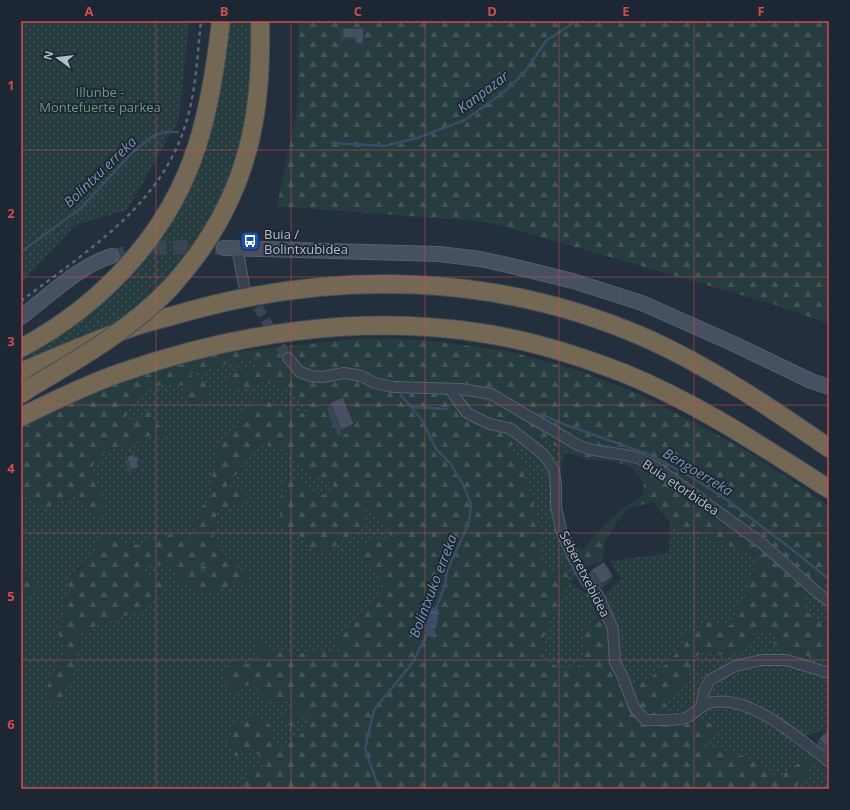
<svg xmlns="http://www.w3.org/2000/svg" width="850" height="810" viewBox="0 0 850 810" font-family="'Open Sans',sans-serif">
<style>
.green{fill:url(#green-dots)}
.forest{fill:url(#forest-firs);fill-rule:evenodd}
.water{fill:url(#water-ripples)}
.lines{fill:none;stroke-linecap:round;stroke-linejoin:round}
.stream{stroke:#394c67;stroke-width:2.5}
.street-tunnel{stroke:#3a4453;stroke-width:10;stroke-dasharray:10 5;stroke-linecap:butt}
.secondary-tunnel{stroke:#3a4453;stroke-width:14;stroke-dasharray:14 7;stroke-linecap:butt}
.street-casing{stroke:#565f6c;stroke-width:12}
.secondary-casing{stroke:#565f6c;stroke-width:16}
.highway-casing{stroke:#434c59;stroke-width:20}
.street{stroke:#38414e;stroke-width:10}
.secondary{stroke:#465061;stroke-width:14}
.highway{stroke:#746855;stroke-width:18}
.rail{stroke:#5a6575;stroke-width:2.5;stroke-dasharray:4 4;stroke-linecap:butt}
.highway-bridge-casing{stroke:#434c59;stroke-width:20;stroke-linecap:butt}
.highway-bridge{stroke:#746855;stroke-width:18}
.wall{fill:#3b4654}
.shaded-wall{fill:#303945}
.building{fill:#455162;stroke:#303945}
.grid{fill:none;stroke:#ce4d50;stroke-width:1;stroke-opacity:0.55}
.labels{text-anchor:middle;stroke-width:3.5;stroke-linejoin:round;paint-order:stroke}
.park-label{font-size:13px;fill:#6b9a76;stroke:#1d2633}
.poi-label{font-size:13px;fill:#b4bcc9;stroke:#1d2633;text-anchor:start}
.street-label{font-size:13px;fill:#b4bcc9;stroke:#1d2633}
.water-label{font-size:14px;font-style:italic;fill:#7c92b1;stroke:#1d2633}
.neatline{fill:none;stroke:#ce4d50;stroke-width:1.5}
.grid-label{font-size:13px;text-anchor:middle;font-weight:bold;fill:#ce4d50}
</style>
<defs>
<pattern id="green-dots" width="8" height="8" patternUnits="userSpaceOnUse"><rect width="8" height="8" fill="#263c3f"/><path d="M2 2h.1M6 6h.1" fill="none" stroke="#435659" stroke-width="1.8" stroke-linecap="round"/></pattern>
<pattern id="forest-firs" width="22" height="20" patternUnits="userSpaceOnUse"><rect width="22" height="20" fill="#263c3f"/><path d="M5 1l3.5 6h-7zM16 11l3.5 6h-7z" fill="#435659"/></pattern>
<pattern id="water-ripples" width="26" height="14" patternUnits="userSpaceOnUse"><rect width="26" height="14" fill="#394c67"/><path d="M2 4q2-2 4 0t4 0M15 11q2-2 4 0t4 0" fill="none" stroke="#53647b"/></pattern>
</defs>
<rect width="100%" height="100%" fill="#242f3e"/>
<!-- green -->
<g class="green">
<polygon points="21,21 189,21 179,119 127,210 75,225 21,283"/>
<polygon points="226,21 254,21 251,106 239,162 212,218 182,263 165,284 111,329 21,364 21,352 83,314 168,218"/>
<path d="M259,356l-5,11 -23,7 15,15 12,-8 30,7 12,13 16,11 -15,2 -36,-14 -20,13 -8,14 -13,10 -9,10 2,15 -6,17 3,9 -5,13 -8,6v10l-2,16 -9,7 -35,-1 -14,6 -40,-4c-10,14 -19,28 -34,37l4,13 -7,14 -2,16 -4,13 8,10c-3,13 -4,23 -14,31l-2,28 12,-5 8,-18 3,-16 7,-20 -1,-12 63,-22 26,-24 -11,-8 -14,-1 -5,-10 17,-3 18,3 30,25 44,-10 -8,-11 -5,-10 -12,-8 -9,-17 4,-24 15,-7 19,-6 -27,-4 5,-15 11,-8 7,-20 17,-8 21,7 12,13 16,11 22,9 -5,11 -19,-2 -13,-12h-13l-5,22 1,19 19,14 17,19 22,-11 13,-11 11,-6 1,-20 16,13 14,21 -21,29 9,8 -2,18 -20,22 -20,35 -27,-2 -20,3 -20,-3 -21,-12 12,20 -19,5 -13,-5 -8,13 22,13 13,1 4,12 14,4 22,-1 -7,9 12,-3 5,21 -28,20 -11,-10 -19,9 9,10 3,11 -13,-1 -2,11 -6,11h-221v-150l2,-7 -2,-1v-34l19,-6 -7,-12 -12,-6v-79l13,9 32,-4 11,-7 8,16 21,1 -14,-43 18,-19 27,-3 6,-7 -9,-17h-11l11,-19 16,-14 23,-4 12,3 24,-2 -22,-10z"/>
<path d="M543,438l21,14c-7,30 -4,64 7,93l6,3v4l8,16 -15,14 15,11 12,23 -15,15 3,23 -10,16 -16,-3 -15,-8c-1,-5 -3,-11 -2,-15 4,-20 17,-46 28,-62l-19,-9 -11,-16 1,-13 -1,-14 -8,-34 -6,-16 -4,-16 -9,-10 -4,-8z"/>
<polygon points="670,523 675,530 693,531 713,540 740,549 760,558 731,626 708,622 687,635 673,658 648,680 633,684 619,661 603,596 621,579 610,561 669,553"/>
<polygon points="819,581 829,586 829,626 823,623 803,609 804,594"/>
<polygon points="757,630 776,632 788,653 802,654 829,664 829,729 794,739 829,773 829,789 794,789 811,768 802,760 779,778 757,761 729,751 701,746 695,702 684,711 671,714 664,702 677,691 686,680 691,663 702,651 726,656 744,648"/>
</g>
<!-- forest -->
<g class="forest">
<polygon points="299,21 829,21 829,324 773,304 488,222 277,206 297,110"/>
<path d="M364,338l60,2 84,11 72,20 58,23 59,30 50,27 82,55v80l-10,-5 -15,13 -1,15 20,14 6,3v38l-27,-10 -14,-1 -15,-10 3,-11 -19,-2 -13,18 -18,8 -24,-5 -11,12 -5,17 -9,11 -13,11 7,12 13,-3 12,-10 3,17 18,9 -15,19 27,5 28,10 22,17 23,-18 10,-3 -1,11 -16,20 -1,1h-552l6,-11 2,-11 13,1 -3,-11 -9,-10 -15,10 -11,-15 11,-16 16,-11 17,9 1,14 11,10 28,-20 -5,-20 -12,19 -10,-9 10,-8 6,-9 -20,1 -15,-4 -4,-12 -13,-1 -11,7 -9,-8 -2,-12 8,-13 13,5 18,-5 -11,-20 22,12 19,3 20,-3 27,2 -4,-12 24,-23 20,-22 2,-18 -23,-21 2,-11 16,-8 17,2 -14,-20 -15,-13 -2,20 -11,6 -13,11 -22,11 -17,-19 -19,-13 -2,-20 6,-22h13l13,12 19,2 4,-11 -21,-9 -16,-11 -12,-13 -21,-7 -17,8 -7,20 -11,8 -5,14 15,-7 12,12 -19,6 -15,7 -4,24 9,17 12,8 5,10 9,3 -1,9 -44,9 -26,-12 -5,-13 -17,-3 -17,3 5,10 14,1 12,8 -27,24 -63,22 1,12 -7,20 -3,16 -8,18 -12,6 -4,-13 6,-16 7,-6 4,-10 2,-15 -7,-10 4,-13 2,-16 7,-14 -4,-13 10,-6 8,-9 16,-22 13,-9 10,11 17,2 14,-6 23,-7 12,8 9,-7 -6,-10 8,-6v-10l8,-6 5,-13 -3,-9 6,-17 -2,-15 9,-10 13,-10 15,-25 13,-2 36,14 14,-2 -15,-11 -12,-13 -30,-7 -12,8 -15,-1 -3,-10 3,-4 23,-7 4,-11 -70,18 21,10 1,14 -15,7 -13,-10 3,-9c-32,-7 -48,7 -61,34h11l13,-8 18,22 -23,3c-8,10 -20,12 -33,10l-18,19 14,43 -9,10 -12,-11 -8,-16 -29,15 -14,-4 -13,-9v-66l86,-42 70,-23 49,-10zM543,438l21,14 26,8 21,1 19,5 14,16 -1,13c-26,15 -41,32 -60,55l-6,-2v4l8,16 9,-5 8,-1 3,-22 17,-25 9,-8 23,-5 21,28 18,1 20,9 27,9 20,9 -29,68 -23,-4 -21,13 -14,23 -25,22 -15,4 -14,-23 1,-30 -5,-13 -12,-22 -18,-3 12,23 -15,15 3,23 -9,16 -17,-3 -15,-8c-1,-5 -3,-11 -2,-15 4,-19 17,-47 28,-62l-5,-14 -14,5 -11,-16 1,-13 -1,-14 -8,-34 -6,-16 -4,-17 -9,-9 -4,-8z"/>
<polygon points="21,573 33,579 41,591 21,597"/>
</g>
<!-- water -->
<path class="water" d="M433,607l3,1 3,2c-1,9 -2,18 -7,26h-5c-4,-12 -3,-19 6,-29z"/>
<g class="lines">
<!-- stream -->
<g class="stream">
<polyline points="332,143 384,146 417,138 465,120 504,92 524,73 546,41 576,21"/>
<polyline points="21,252 81,208 132,153 153,136 165,132 178,132"/>
<polyline points="401,395 422,420 436,449 450,463 463,484 471,504 469,523 447,571 445,585 435,611"/>
<polyline points="412,407 447,409"/>
<polyline points="540,414 566,425 648,454 695,479 727,500 790,548 829,579"/>
<polyline points="379,789 365,749 374,710 413,662 428,632"/>
</g>
<!-- street-tunnel -->
<polyline class="street-tunnel" points="250,294 288,358"/>
<!-- secondary-tunnel -->
<polyline class="secondary-tunnel" points="111,256 152,248 187,247 224,248"/>
<defs>
<g id="street">
<polyline points="237,248 244,285"/>
<path d="M288,358l12,14 11,4 11,1 22,-4 7,1 10,2 14,7 18,4 68,2 30,5 77,45c21,16 48,11 72,20 5,2 11,6 16,8l107,77 56,50 10,7"/>
<path d="M450,389l16,23 9,5 15,7 21,5 33,26 10,15 2,16v20l5,24 13,29 12,22 12,14 15,34 2,34 7,12 12,32 11,13c10,0 32,1 40,-2 9,-3 15,-12 24,-15 41,-10 90,36 120,59"/>
<polyline points="701,707 704,691 710,680 735,666 761,660 786,660 829,673"/>
</g>
<g id="secondary">
<polyline points="224,248 439,254 480,259 512,266 573,281 642,303 734,344 811,381 829,387"/>
<path d="M21,317c29,-22 55,-49 90,-61"/>
</g>
<g id="highway">
<path d="M171,287c12,-14 25,-29 35,-45 46,-70 56,-139 54,-221"/>
<path d="M21,348c81,-43 148,-114 176,-202 13,-41 19,-83 24,-125"/>
<path d="M21,372c37,-16 74,-32 112,-45 14,-5 28,-8 42,-12 157,-46 322,-43 473,24 64,29 123,69 181,109"/>
<polyline points="21,394 33,386"/>
<path d="M21,417c32,-16 65,-32 99,-44 115,-40 240,-59 361,-40 50,7 99,23 145,41 73,30 137,73 203,115"/>
</g>
</defs>
<!-- street casing -->
<use href="#street" class="street-casing"/>
<!-- secondary casing -->
<use href="#secondary" class="secondary-casing"/>
<!-- highway casing -->
<use href="#highway" class="highway-casing"/>
<!-- street -->
<use href="#street" class="street"/>
<!-- secondary -->
<use href="#secondary" class="secondary"/>
<!-- highway -->
<use href="#highway" class="highway"/>
<!-- rail -->
<path class="rail" d="M21,301c62,-47 137,-93 163,-172 12,-34 13,-72 17,-108"/>
<defs>
<path id="highway-bridge" d="M33,386c49,-29 98,-57 138,-99"/>
</defs>
<!-- highway-bridge casing -->
<use href="#highway-bridge" class="highway-bridge-casing"/>
<!-- highway-bridge -->
<use href="#highway-bridge" class="highway-bridge"/>
</g>
<!-- wall -->
<g class="wall">
<polygon points="343,28 363,44 362,48 353,48 354,43 341,43 341,32"/>
<polygon points="330,403 352,431 339,437 327,410"/>
<polygon points="127,457 138,464 137,471 130,474 125,461"/>
<polygon points="202,565 206,569 204,573 200,570"/>
<polygon points="591,570 611,581 600,589 589,575"/>
<polygon points="829,729 829,753 827,754 817,744 819,739"/>
</g>
<!-- shaded-wall -->
<g class="shaded-wall">
<polygon points="343,38 355,38 354,43 341,43"/>
<polygon points="355,43 363,44 362,48 353,48"/>
<polygon points="354,424 352,431 339,437 341,430"/>
<polygon points="139,467 137,471 130,474 131,470"/>
<polygon points="613,576 611,581 600,589 602,584"/>
</g>
<!-- building -->
<g class="building">
<polygon points="343,28 364,28 363,44 355,43 355,38 343,38"/>
<polygon points="343,397 354,424 341,430 330,403"/>
<polygon points="134,454 135,457 137,456 139,461 137,462 139,467 131,470 127,457"/>
<polygon points="604,562 613,576 602,584 591,570"/>
<polygon points="202,565 207,567 205,570 200,568"/>
<polygon points="829,729 829,750 819,739"/>
</g>
<!-- grid -->
<path class="grid" d="M156,21v768M291,21v768M425,21v768M559,21v768M694,21v768M21,150h808M21,277h808M21,405h808M21,533h808M21,660h808"/>
<!-- icons -->
<defs>
<symbol id="bus-square" viewBox="-11 -11 22 22"><rect x="-9" y="-9" width="18" height="18" rx="4" fill="#1a4fb4" stroke="#1d2633"/><path d="M-5-6H5V4H4V6H2V4H-2V6H-4V4H-5ZM-3.5-4V0h7V-4ZM-3.5 1.2v1.5H-2V1.2ZM2 1.2v1.5H3.5V1.2Z" fill="#fff"/></symbol>
</defs>
<g fill-rule="evenodd">
<use href="#bus-square" x="239" y="230" width="22" height="22"/>
</g>
<g class="labels">
<!-- park labels -->
<g class="park-label">
<text x="100" y="97">Illunbe -<tspan x="100" dy="15">Montefuerte parkea</tspan></text>
</g>
<!-- poi labels -->
<g class="poi-label">
<text x="264" y="239">Buia /<tspan x="264" dy="15">Bolintxubidea</tspan></text>
</g>
<!-- street labels -->
<g class="street-label">
<text transform="translate(681 487) rotate(34)" y="5">Buia etorbidea</text>
<text transform="translate(585 574) rotate(63)" y="5">Seberetxebidea</text>
</g>
<!-- water labels -->
<g class="water-label">
<text transform="translate(483 92) rotate(-37)" y="5">Kanpazar</text>
<text transform="translate(100 172) rotate(-44)" y="5">Bolintxu erreka</text>
<text transform="translate(698 472) rotate(31)" y="5">Bengoerreka</text>
<text transform="translate(433 586) rotate(-69)" y="5">Bolintxuko erreka</text>
</g>
</g>
<!-- border -->
<rect width="850" height="810" fill="none" stroke="#1d2633" stroke-width="44"/>
<!-- north arrow -->
<g transform="translate(58 58) rotate(285)" stroke="#1d2633" stroke-width="3" paint-order="stroke">
<path d="M0-3L7 15L0 10L-7 15Z" fill="#b4bcc9"/>
<text y="-6" font-size="11" font-weight="bold" text-anchor="middle" fill="#b4bcc9">N</text>
</g>
<rect x="22" y="22" width="806" height="766" class="neatline"/>
<g class="grid-label">
<text x="89" y="16">A</text>
<text x="224" y="16">B</text>
<text x="358" y="16">C</text>
<text x="492" y="16">D</text>
<text x="626" y="16">E</text>
<text x="761" y="16">F</text>
<text x="11" y="90">1</text>
<text x="11" y="218">2</text>
<text x="11" y="346">3</text>
<text x="11" y="473">4</text>
<text x="11" y="601">5</text>
<text x="11" y="729">6</text>
</g>
</svg>
